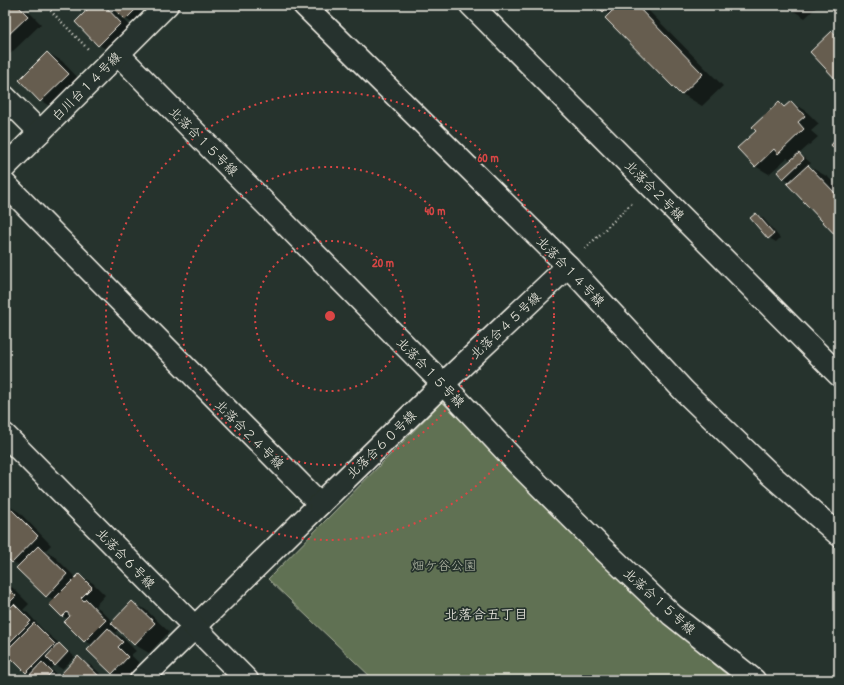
<svg xmlns="http://www.w3.org/2000/svg" width="844" height="685" viewBox="0 0 844 685" font-family="'Patrick Hand','Klee One',sans-serif">
<style>
.green{fill:#617152;stroke:#aab19d}
.shadow{fill:#0007}
.building{fill:#665d50;stroke:#f4f1e8}
.lines{fill:none;stroke-linecap:round;stroke-linejoin:round}
.minor-casing{stroke:#f4f1e8;stroke-width:25}
.path{stroke:#f4f1e8;stroke-width:2.5;stroke-dasharray:1 3;stroke-linecap:butt}
.minor{stroke:#26332d;stroke-width:22}
.ring{fill:none;stroke:#da4645;stroke-width:2;stroke-dasharray:2 4}
.labels{text-anchor:middle;stroke-width:3.5;stroke-linejoin:round;paint-order:stroke}
.street-label{font-size:13px;fill:#f4f1e8;stroke:#26332d}
.park-label{font-size:13px;fill:#b9beac;stroke:#26332d}
.neighbourhood-label{font-size:14px;fill:#f4f1e8;stroke:#26332d}
.centre{fill:#da4645;stroke:#26332d;stroke-width:2}
.ring-label{font-size:12px;text-anchor:middle;font-weight:bold;fill:#da4645;stroke:#26332d;stroke-width:3.5;stroke-linejoin:round;paint-order:stroke}
</style>
<rect width="100%" height="100%" fill="#26332d"/>
<filter id="ink" filterUnits="userSpaceOnUse"><feTurbulence type="fractalNoise" baseFrequency=".025" numOctaves="2"/><feDisplacementMap in="SourceGraphic" scale="8" xChannelSelector="R" yChannelSelector="G"/><feConvolveMatrix kernelMatrix="1 2 1 2 8 2 1 2 1" color-interpolation-filters="sRGB"/></filter>
<g filter="url(#ink)">
<!-- green -->
<polygon class="green" points="442,402 567,525 652,612 733,680 374,680 268,579"/>
<!-- shadow -->
<g class="shadow">
<polygon points="5,5 22,5 41,24 10,54 5,51"/>
<polygon points="93,5 106,5 112,8 135,32 113,53 99,45"/>
<polygon points="112,5 136,5 143,13 132,23 126,19"/>
<polygon points="598,5 641,5 647,9 723,86 702,106 682,94 606,18 609,14 603,11"/>
<polygon points="784,5 819,5 805,18"/>
<polygon points="48,53 62,61 82,82 55,109 41,101"/>
<polygon points="791,102 805,110 819,124 811,131 818,137 799,154 805,158 811,163 808,166 828,177 839,189 839,238 791,182 784,178 791,160 787,158 769,174 755,166 757,131 779,103 786,107"/>
<polygon points="756,214 763,218 780,238 776,242 769,238 751,218"/>
<polygon points="5,504 19,512 51,545 45,551 53,555 76,578 79,575 93,583 105,595 95,606 100,609 113,622 132,602 146,610 169,632 149,653 135,645 119,629 115,633 122,637 136,651 131,655 142,666 128,680 124,680 112,673 93,645 85,641 68,619 63,616 51,604 54,601 46,596 20,566 12,562 5,554"/>
<polygon points="5,584 13,588 29,604 23,610 28,613 43,630 75,657 62,669 55,665 51,669 58,676 54,680 26,680 31,675 26,672 11,657 5,654"/>
<polygon points="79,658 92,666 107,680 67,680"/>
</g>
<!-- building -->
<g class="building">
<polygon points="5,5 17,5 28,16 5,38"/>
<polygon points="92,5 104,5 121,23 98,46 75,22"/>
<polygon points="110,5 134,5 137,8 125,20"/>
<polygon points="597,5 610,5 603,12"/>
<polygon points="618,5 636,5 703,74 681,95 605,18"/>
<polygon points="832,31 839,39 839,83 810,52"/>
<polygon points="47,52 69,74 40,102 19,80"/>
<polygon points="791,101 805,116 798,122 804,129 778,154 774,149 755,167 737,148 756,131 752,127 779,102 784,107"/>
<polygon points="837,138 839,140 839,154 831,145"/>
<polygon points="799,153 804,159 783,179 777,172"/>
<polygon points="808,165 839,197 839,239 787,184"/>
<polygon points="756,213 774,234 768,239 750,218"/>
<polygon points="5,503 38,536 12,563 5,556"/>
<polygon points="38,546 67,574 46,597 16,568"/>
<polygon points="79,574 92,587 81,598 84,601 86,599 106,620 84,642 64,622 70,616 67,612 62,617 49,604"/>
<polygon points="5,585 16,596 5,607"/>
<polygon points="132,601 155,623 134,645 111,623"/>
<polygon points="14,604 31,621 5,647 5,613"/>
<polygon points="34,623 55,644 26,673 5,652"/>
<polygon points="108,628 123,642 118,647 128,657 112,674 87,650"/>
<polygon points="59,643 68,652 55,666 46,657"/>
<polygon points="78,656 103,680 66,680 60,675"/>
<polygon points="42,662 52,672 44,680 25,680"/>
</g>
<g class="lines">
<defs>
<g id="minor">
<polyline points="304,5 568,266 684,391 771,475 839,535"/>
<polyline points="471,5 839,375"/>
<polyline points="118,54 443,384 517,463 604,550 672,615 754,680"/>
<polyline points="5,97 40,132"/>
<polyline points="5,167 167,5"/>
<polyline points="5,184 320,504 141,680"/>
<polyline points="5,435 247,680"/>
<polyline points="320,504 443,384 568,266"/>
</g>
</defs>
<!-- minor casing -->
<use href="#minor" class="minor-casing"/>
<!-- path -->
<g class="path">
<polyline points="45,5 88,49"/>
<polyline points="585,249 633,202"/>
</g>
<!-- minor -->
<use href="#minor" class="minor"/>
</g>
</g>
<!-- distance rings -->
<g class="ring">
<circle cx="330" cy="316" r="75"/>
<circle cx="330" cy="316" r="149"/>
<circle cx="330" cy="316" r="224"/>
</g>
<g class="labels">
<!-- street labels -->
<g class="street-label">
<text transform="translate(86 86) rotate(-45)" y="5">白川台１４号線</text>
<text transform="translate(204 141) rotate(45)" y="5">北落合１５号線</text>
<text transform="translate(655 190) rotate(45)" y="5">北落合２号線</text>
<text transform="translate(571 271) rotate(46)" y="5">北落合１４号線</text>
<text transform="translate(505 325) rotate(-43)" y="5">北落合４５号線</text>
<text transform="translate(431 372) rotate(46)" y="5">北落合１５号線</text>
<text transform="translate(250 434) rotate(45)" y="5">北落合２４号線</text>
<text transform="translate(381 444) rotate(-44)" y="5">北落合６０号線</text>
<text transform="translate(126 558) rotate(46)" y="5">北落合６号線</text>
<text transform="translate(660 601) rotate(42)" y="5">北落合１５号線</text>
</g>
<!-- park labels -->
<g class="park-label">
<text x="444" y="570">畑ケ谷公園</text>
</g>
<!-- neighbourhood labels -->
<g class="neighbourhood-label">
<text x="486" y="619">北落合五丁目</text>
</g>
</g>
<circle cx="330" cy="316" r="6" class="centre"/>
<g class="ring-label">
<text x="488" y="162">60 m</text>
<text x="435" y="215">40 m</text>
<text x="383" y="267">20 m</text>
</g>
<!-- margin -->
<rect width="844" height="685" fill="none" stroke="#26332d" stroke-width="20"/>
<rect x="10" y="10" width="824" height="665" fill="none" stroke="#f4f1e8" stroke-width="1.5" filter="url(#ink)"/>
</svg>
